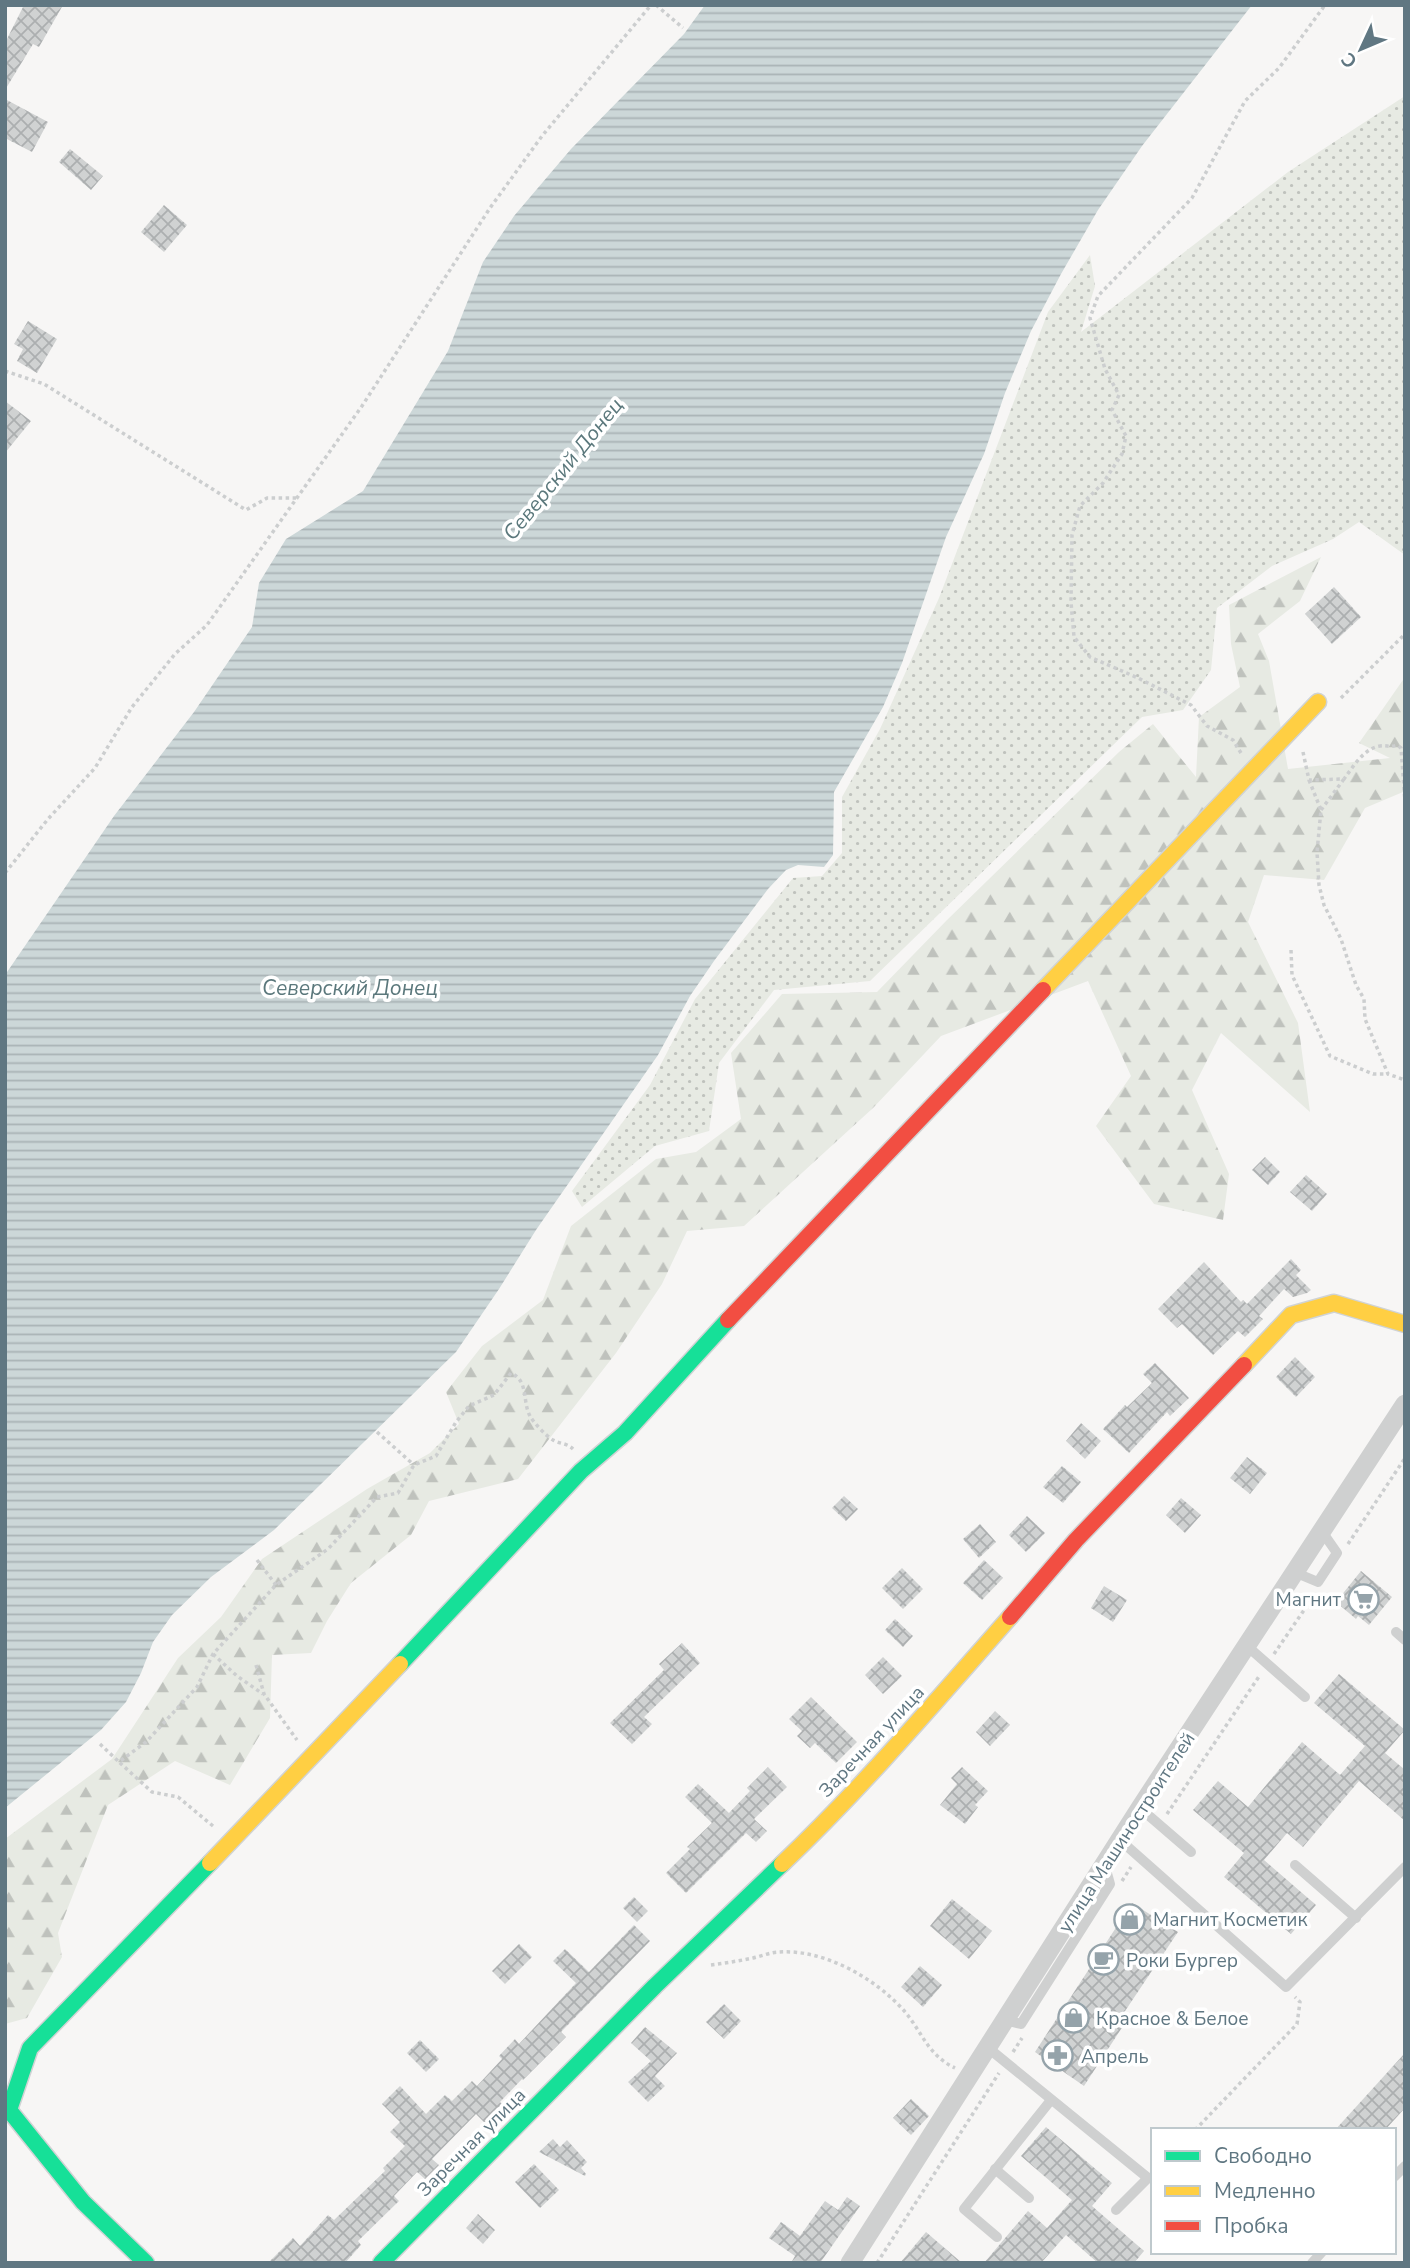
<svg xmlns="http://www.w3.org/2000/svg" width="1410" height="2268" viewBox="0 0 1410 2268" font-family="'Nunito Sans',sans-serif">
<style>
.grass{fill:url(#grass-dots)}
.forest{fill:url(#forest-firs)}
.water{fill:url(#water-rules)}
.building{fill:url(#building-cross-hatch)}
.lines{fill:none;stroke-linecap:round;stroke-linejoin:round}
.fast-casing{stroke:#d0d3d4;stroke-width:19}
.slow-casing{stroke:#d0d3d4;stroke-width:19}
.jam-casing{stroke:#d0d3d4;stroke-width:19}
.path{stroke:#cccecf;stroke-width:3.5;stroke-dasharray:3.5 3.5;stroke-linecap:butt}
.lane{stroke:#cfd0d0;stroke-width:10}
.street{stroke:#cfd0d0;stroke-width:19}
.fast{stroke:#16e098;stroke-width:16}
.slow{stroke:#ffcf43;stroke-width:16}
.jam{stroke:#f24e42;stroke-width:16}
.labels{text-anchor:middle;stroke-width:7;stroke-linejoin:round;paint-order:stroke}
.poi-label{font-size:19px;fill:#607782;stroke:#fff;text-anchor:start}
.street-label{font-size:19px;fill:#607782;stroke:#fff}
.water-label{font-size:21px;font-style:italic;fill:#5b787c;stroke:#fff}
</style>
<defs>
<pattern id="grass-dots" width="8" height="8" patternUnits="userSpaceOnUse" patternTransform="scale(1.75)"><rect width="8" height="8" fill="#e7eae3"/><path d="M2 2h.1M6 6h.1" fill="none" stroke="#bfc2bd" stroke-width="1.8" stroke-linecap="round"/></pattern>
<pattern id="forest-firs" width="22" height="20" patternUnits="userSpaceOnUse" patternTransform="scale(1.75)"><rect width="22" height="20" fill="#e7eae3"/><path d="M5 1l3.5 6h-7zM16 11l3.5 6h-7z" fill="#bfc2bd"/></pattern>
<pattern id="water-rules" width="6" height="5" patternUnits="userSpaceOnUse" patternTransform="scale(1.75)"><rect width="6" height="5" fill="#ccd7d8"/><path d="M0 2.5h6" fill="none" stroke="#a9b3b5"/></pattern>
<pattern id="building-cross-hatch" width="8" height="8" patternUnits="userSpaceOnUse" patternTransform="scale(1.75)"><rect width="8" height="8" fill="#d0d2d2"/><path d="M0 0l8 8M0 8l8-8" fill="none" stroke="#acafb0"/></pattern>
</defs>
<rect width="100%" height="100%" fill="#f7f6f5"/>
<!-- grass -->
<polygon class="grass" points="1405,96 1405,555 1359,522 1333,539 1272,566 1217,608 1211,670 1183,710 1142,717 870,981 774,990 719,1063 709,1131 655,1146 582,1207 572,1191 650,1085 695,999 793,878 822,876 842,853 842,797 880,729 939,598 1048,312 1090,255 1095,286 1081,332 1288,172"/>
<!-- forest -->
<polygon class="forest" points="1321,557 1300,601 1258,634 1269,661 1288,769 1390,758 1359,743 1405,677 1405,793 1403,792 1365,808 1324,880 1264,875 1248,922 1298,1023 1310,1112 1221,1033 1192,1090 1229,1174 1223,1220 1154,1204 1096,1126 1131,1076 1088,981 941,1036 873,1108 744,1226 687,1231 662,1284 616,1353 518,1479 429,1501 411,1535 351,1583 327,1621 311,1653 272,1655 270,1718 230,1785 175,1761 108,1805 58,1933 62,1957 27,2018 5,2024 5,1839 112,1759 178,1658 221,1617 262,1559 367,1489 430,1453 459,1424 446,1392 482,1346 543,1300 571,1226 656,1159 696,1152 741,1119 731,1053 782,994 877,992 947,920 1119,752 1153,724 1196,777 1199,717 1240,687 1231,644 1229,605"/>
<!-- water -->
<polygon class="water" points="705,5 1252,5 1142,146 1098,210 1061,274 1031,331 1005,393 984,454 946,537 902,663 883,707 834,792 833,855 824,867 798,865 786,870 768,889 714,961 690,996 658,1055 536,1230 499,1289 456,1352 274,1530 211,1577 172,1615 153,1642 141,1673 126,1702 101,1730 5,1808 5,975 114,816 194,712 252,627 259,583 286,539 363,491 448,351 483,262 514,216 571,149 684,34"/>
<!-- building -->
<g class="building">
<polygon points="24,5 63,5 39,47 33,44 5,90 5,43"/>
<polygon points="5,99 48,122 32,152 5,138"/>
<polygon points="70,149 103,176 91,190 59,162"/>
<polygon points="164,205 187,225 164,252 141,232"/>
<polygon points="28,321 57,339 37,373 17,361 23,349 14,344"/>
<polygon points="5,401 31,421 5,453"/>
<polygon points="1334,587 1361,617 1332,644 1305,614"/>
<polygon points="1265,1157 1280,1172 1268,1185 1252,1170"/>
<polygon points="1306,1175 1327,1194 1312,1211 1290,1192"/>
<polygon points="1291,1259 1301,1270 1296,1275 1311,1290 1307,1293 1293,1297 1284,1289 1259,1316 1263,1319 1245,1337 1238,1331 1213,1355 1182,1324 1177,1328 1158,1309 1204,1262 1241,1302 1243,1300 1247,1304"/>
<polygon points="1295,1357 1315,1377 1296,1397 1276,1377"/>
<polygon points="1155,1363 1189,1398 1170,1416 1167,1412 1129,1453 1103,1429 1125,1405 1127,1407 1152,1383 1143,1374"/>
<polygon points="1081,1423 1101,1441 1085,1459 1066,1441"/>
<polygon points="1247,1457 1267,1473 1250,1494 1230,1478"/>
<polygon points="1062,1466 1081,1482 1063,1503 1043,1487"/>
<polygon points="844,1496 858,1509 846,1521 832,1508"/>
<polygon points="1181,1498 1201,1515 1185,1533 1166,1515"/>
<polygon points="1027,1516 1045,1533 1026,1552 1009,1535"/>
<polygon points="980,1524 996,1542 979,1558 963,1539"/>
<polygon points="984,1560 1003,1578 982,1600 963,1583"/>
<polygon points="902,1568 923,1589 903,1609 882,1588"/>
<polygon points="1361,1571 1392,1597 1369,1625 1358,1616 1356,1619 1336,1602"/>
<polygon points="1104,1586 1127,1600 1113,1622 1091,1608"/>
<polygon points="895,1619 913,1636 903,1647 885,1630"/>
<polygon points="682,1643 700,1663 644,1717 652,1724 632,1744 610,1723 664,1670 659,1664"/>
<polygon points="883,1657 902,1676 883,1694 865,1675"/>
<polygon points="1339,1674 1405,1730 1385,1753 1405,1770 1405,1821 1359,1781 1303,1847 1287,1833 1264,1860 1316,1905 1291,1934 1224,1877 1244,1853 1193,1810 1218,1781 1248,1807 1302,1742 1340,1775 1365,1746 1314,1703"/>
<polygon points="811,1697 857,1742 836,1763 815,1743 810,1748 797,1736 802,1731 789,1719"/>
<polygon points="995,1711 1010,1725 990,1746 976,1732"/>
<polygon points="768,1767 787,1787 754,1819 767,1831 756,1842 746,1833 686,1893 666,1873 690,1849 687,1847 712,1823 685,1797 698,1784 729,1813 750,1791 747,1788"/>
<polygon points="962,1767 988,1791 975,1805 978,1807 965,1824 940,1805 957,1784 951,1778"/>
<polygon points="634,1897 648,1911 637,1922 623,1908"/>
<polygon points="952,1899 992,1931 969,1959 930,1926"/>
<polygon points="1132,1903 1178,1932 1117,2023 1123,2026 1084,2086 1035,2052"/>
<polygon points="634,1925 650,1941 561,2032 566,2037 523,2080 522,2079 500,2102 502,2104 485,2123 476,2114 432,2159 439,2165 425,2179 417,2172 394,2196 399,2201 358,2241 361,2245 345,2263 268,2263 293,2238 300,2246 328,2215 334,2220 385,2171 383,2168 405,2146 390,2132 400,2122 382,2104 400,2086 426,2114 445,2095 452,2101 472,2081 477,2086 502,2059 499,2056 515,2039 519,2044 576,1983 553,1961 565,1949 589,1972"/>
<polygon points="519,1944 532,1957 505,1984 492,1971"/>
<polygon points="920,1966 942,1985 923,2007 901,1987"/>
<polygon points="724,2004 741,2021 724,2039 706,2022"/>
<polygon points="645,2027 677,2053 655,2076 665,2086 648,2102 628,2082 651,2061 631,2043"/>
<polygon points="420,2040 439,2059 426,2072 407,2053"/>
<polygon points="1405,2053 1405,2108 1385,2130 1335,2130"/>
<polygon points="911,2099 929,2116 911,2135 893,2118"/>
<polygon points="1046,2127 1112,2183 1092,2206 1144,2251 1134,2263 1098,2263 1066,2235 1041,2263 984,2263 1028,2211 1047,2228 1072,2200 1021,2156"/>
<polygon points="553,2139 560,2147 567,2140 587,2162 581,2168 586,2174 585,2176 539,2152"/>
<polygon points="534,2164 559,2190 540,2208 515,2182"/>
<polygon points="847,2197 860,2206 820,2263 791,2263 795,2256 769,2238 781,2222 800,2236 825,2201 838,2210"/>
<polygon points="478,2214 495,2230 483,2244 466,2228"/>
<polygon points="926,2232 962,2263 900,2263"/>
</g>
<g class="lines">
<defs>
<g id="fast">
<polyline points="400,1664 581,1471 625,1433 728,1320"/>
<polyline points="146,2263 83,2202 9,2110 30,2048 210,1863"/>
<polyline points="381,2263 655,1986 782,1864"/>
</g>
<g id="slow">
<polyline points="1043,990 1318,702"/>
<polyline points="1244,1365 1291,1315 1334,1303 1405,1324"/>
<polyline points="210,1863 400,1664"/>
<path d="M782,1864c81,-77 154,-163 228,-247"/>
</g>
<g id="jam">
<polyline points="728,1320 1043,990"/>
<polyline points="1010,1617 1076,1540 1244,1365"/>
</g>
</defs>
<!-- fast casing -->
<use href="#fast" class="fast-casing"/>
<!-- slow casing -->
<use href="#slow" class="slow-casing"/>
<!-- jam casing -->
<use href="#jam" class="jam-casing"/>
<!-- path -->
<g class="path">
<polyline points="656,5 683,28"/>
<polyline points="5,371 44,384 246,510 267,498 296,498"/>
<polyline points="1341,698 1405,634"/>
<path d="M1303,752l6,28 35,-1c9,-12 20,-31 36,-33 8,-1 9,2 17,-1l4,3 4,53"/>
<polyline points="1241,753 1233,740 1207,726 1191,705 1138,678 1090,657 1074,637 1071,602 1072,535 1080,506 1103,483 1122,454 1126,436 1112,410 1119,395 1105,369 1090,318 1098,296 1192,198 1245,101 1279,68 1325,5"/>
<polyline points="1309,780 1321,810 1317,852 1319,885 1324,905 1341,939 1356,985 1364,999 1365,1019 1388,1074 1405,1080"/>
<polyline points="1321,810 1344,779"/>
<polyline points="5,873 48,819 95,768 132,707 175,654 207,625 362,406 490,208 542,136 651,5"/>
<polyline points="1291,950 1292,975 1330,1056 1373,1074 1388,1074"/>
<polyline points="377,1432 414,1465"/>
<polyline points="1348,1544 1405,1458"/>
<polyline points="257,1560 276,1585"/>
<polyline points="213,1654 237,1676 263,1694"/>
<polyline points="1274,1654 1315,1594"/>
<polyline points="256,1665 264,1694 297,1740"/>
<polyline points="100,1744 119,1762"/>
<polyline points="1167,1814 1260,1675"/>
<path d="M213,1826l-35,-29 -26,-5 -33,-30 27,-20 51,-55 16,-33 63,-69 52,-36 49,-52 21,-4 16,-28 22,-9 20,-34 13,-16 25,-11 17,-22c18,8 11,28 19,43 4,7 16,20 23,24 7,4 14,3 20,9"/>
<polyline points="1122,1881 1131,1867"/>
<path d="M711,1965c14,-2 28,-4 42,-7 9,-2 18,-6 26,-6 46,-3 98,27 127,61 17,21 22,42 49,55"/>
<polyline points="1013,2052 1022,2038"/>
<polyline points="1195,2130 1297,2024 1300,2002 1295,1997"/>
<polyline points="877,2263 999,2073"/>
</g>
<!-- lane -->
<g class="lane">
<polyline points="1294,1572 1318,1582 1337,1553 1321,1530"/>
<polyline points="1396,1632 1405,1640"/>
<polyline points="1247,1646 1305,1697"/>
<polyline points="1140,1808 1191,1852"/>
<polyline points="1120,1840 1286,1987 1405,1867"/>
<polyline points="1295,1865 1356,1918"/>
<polyline points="1005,2020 1021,2024 1110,1884 1105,1866"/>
<polyline points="987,2047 1148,2178 1116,2210"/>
<polyline points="995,2169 1029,2198"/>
<polyline points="1394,2177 1405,2166"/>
<polyline points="997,2237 964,2209 1051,2100"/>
<polyline points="1312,2263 1322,2252"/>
</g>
<!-- street -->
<polyline class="street" points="850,2263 1140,1808 1405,1404"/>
<!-- fast -->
<use href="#fast" class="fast"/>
<!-- slow -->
<use href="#slow" class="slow"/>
<!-- jam -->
<use href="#jam" class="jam"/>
</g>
<!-- icons -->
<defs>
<symbol id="supermarket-ring" viewBox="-11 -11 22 22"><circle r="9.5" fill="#fff" stroke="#95a3aa" stroke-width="1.5"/><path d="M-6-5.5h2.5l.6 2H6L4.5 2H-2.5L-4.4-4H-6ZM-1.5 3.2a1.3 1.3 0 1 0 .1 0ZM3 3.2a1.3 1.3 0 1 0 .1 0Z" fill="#95a3aa"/></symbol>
<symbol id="shop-ring" viewBox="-11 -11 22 22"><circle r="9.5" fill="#fff" stroke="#95a3aa" stroke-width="1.5"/><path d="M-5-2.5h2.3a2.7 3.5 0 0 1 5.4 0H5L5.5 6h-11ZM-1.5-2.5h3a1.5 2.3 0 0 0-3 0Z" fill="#95a3aa"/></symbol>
<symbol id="cafe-ring" viewBox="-11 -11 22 22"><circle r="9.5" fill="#fff" stroke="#95a3aa" stroke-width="1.5"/><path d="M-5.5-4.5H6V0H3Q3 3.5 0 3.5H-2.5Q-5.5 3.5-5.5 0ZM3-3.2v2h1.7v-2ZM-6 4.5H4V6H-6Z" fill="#95a3aa"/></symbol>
<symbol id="pharmacy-ring" viewBox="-11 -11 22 22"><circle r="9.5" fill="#fff" stroke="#95a3aa" stroke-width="1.5"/><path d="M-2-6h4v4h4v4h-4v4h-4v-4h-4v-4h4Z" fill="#95a3aa"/></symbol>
</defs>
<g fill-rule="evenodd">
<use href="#supermarket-ring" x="1346" y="1582" width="35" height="35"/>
<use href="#shop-ring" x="1112" y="1902" width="35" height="35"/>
<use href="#cafe-ring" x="1086" y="1942" width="35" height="35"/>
<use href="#shop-ring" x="1056" y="2000" width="35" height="35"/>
<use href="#pharmacy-ring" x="1040" y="2038" width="35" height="35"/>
</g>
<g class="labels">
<!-- poi labels -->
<g class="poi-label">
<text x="1341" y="1606" text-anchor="end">Магнит</text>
<text x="1153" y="1926">Магнит Косметик</text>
<text x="1126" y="1967">Роки Бургер</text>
<text x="1096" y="2025">Красное &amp; Белое</text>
<text x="1081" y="2063">Апрель</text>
</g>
<!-- street labels -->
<g class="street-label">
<text transform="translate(871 1741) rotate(-47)" y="7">Заречная улица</text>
<text transform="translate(1126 1832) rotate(-57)" y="7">улица Машиностроителей</text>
<text transform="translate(471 2142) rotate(-45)" y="7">Заречная улица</text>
</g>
<!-- water labels -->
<g class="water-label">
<text transform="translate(563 469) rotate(-51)" y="7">Северский Донец</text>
<text x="350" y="995">Северский Донец</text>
</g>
</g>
<!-- border -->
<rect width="1410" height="2268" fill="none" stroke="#607782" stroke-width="14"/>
<!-- legend -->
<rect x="1151" y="2128" width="245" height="126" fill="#ffffff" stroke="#bfc9cd" stroke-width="2"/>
<rect x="1165" y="2151" width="35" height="10" fill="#16e098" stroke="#bfc9cd" stroke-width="2"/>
<text x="1214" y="2163" font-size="21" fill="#607782">Свободно</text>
<rect x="1165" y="2186" width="35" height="10" fill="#ffcf43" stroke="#bfc9cd" stroke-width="2"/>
<text x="1214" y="2198" font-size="21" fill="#607782">Медленно</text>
<rect x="1165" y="2221" width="35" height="10" fill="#f24e42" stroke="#bfc9cd" stroke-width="2"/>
<text x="1214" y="2233" font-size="21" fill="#607782">Пробка</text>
<!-- north arrow -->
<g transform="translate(1361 49) rotate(226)" stroke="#ffffff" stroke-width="5" paint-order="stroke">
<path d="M0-5L12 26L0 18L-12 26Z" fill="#607782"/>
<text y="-10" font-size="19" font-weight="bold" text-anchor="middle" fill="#607782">С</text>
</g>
</svg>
